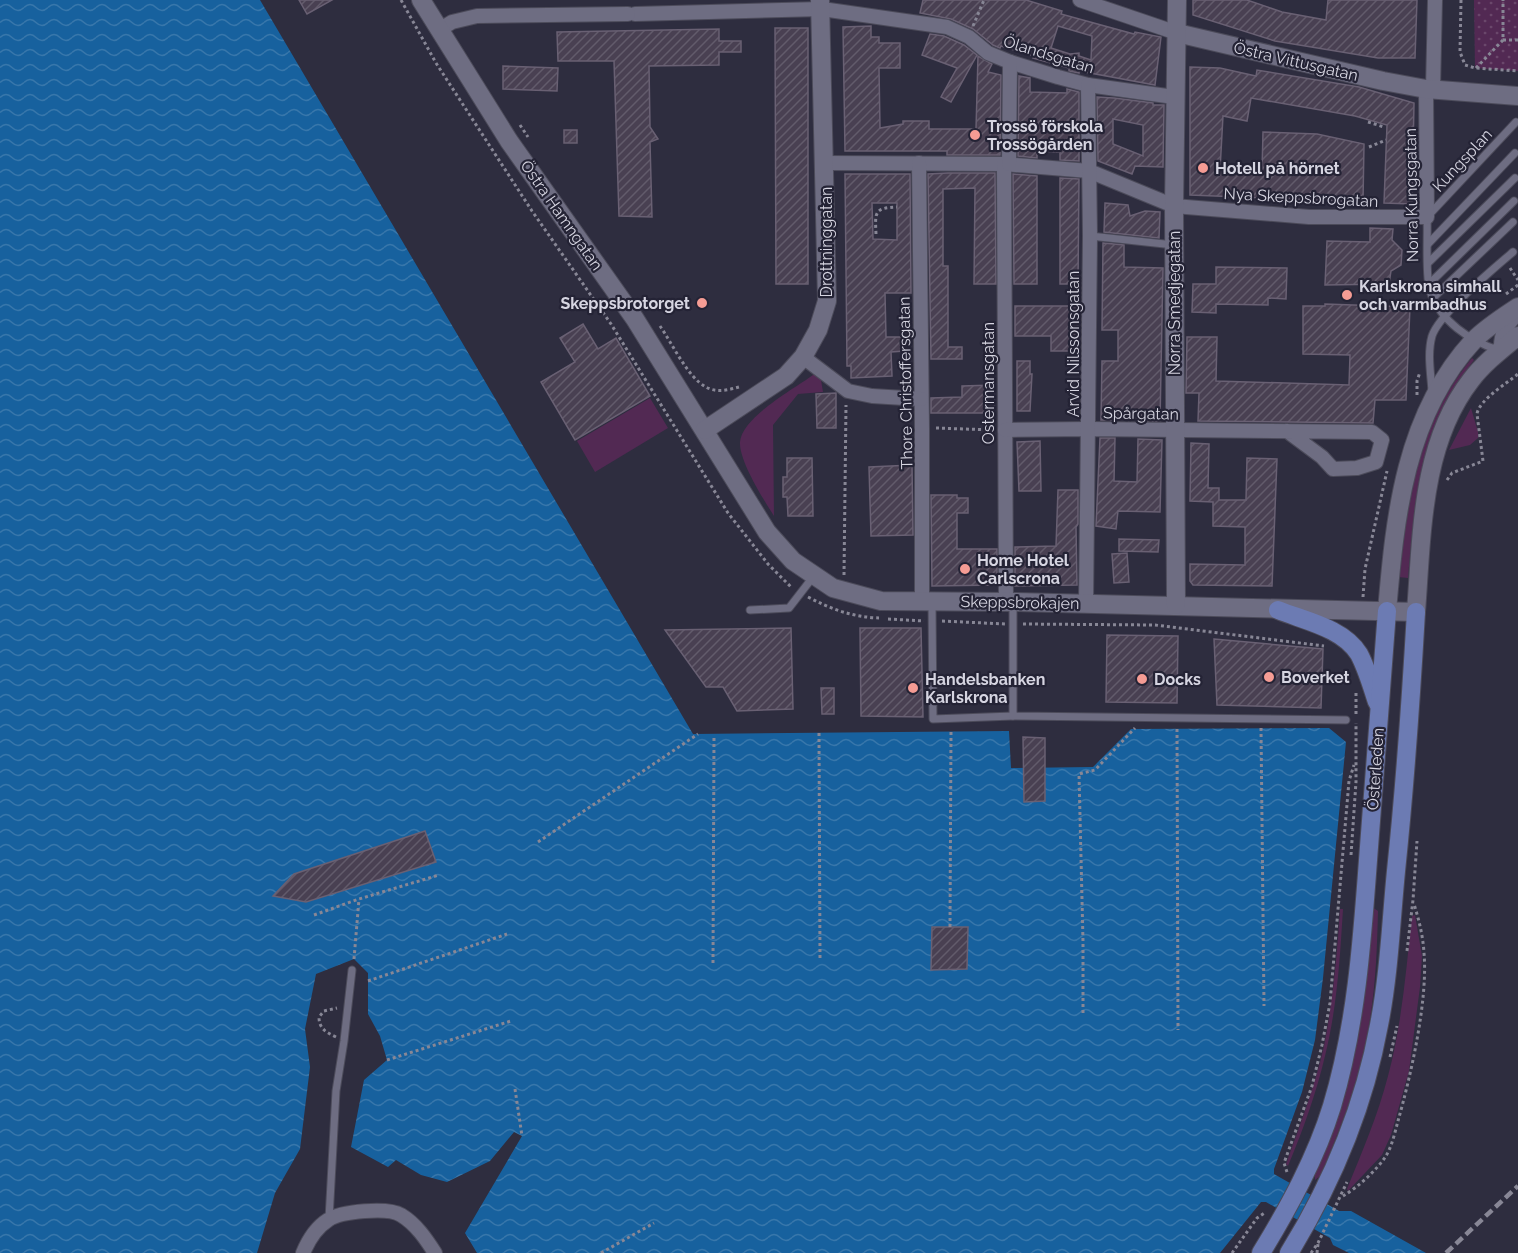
<svg xmlns="http://www.w3.org/2000/svg" width="1518" height="1253" viewBox="0 0 1518 1253" font-family="Raleway,sans-serif">
<style>
.green{fill:#522953}
.park{fill:url(#park-dots)}
.water{fill:url(#water-waves)}
.building{fill:url(#building-hatch);stroke:#696073;stroke-width:1.5;fill-rule:evenodd}
.lines{fill:none;stroke-linecap:round;stroke-linejoin:round}
.lane-casing{stroke:#4c4b5a;stroke-width:9}
.street-casing{stroke:#4c4b5a;stroke-width:16}
.secondary-casing{stroke:#4c4b5a;stroke-width:20}
.primary-casing{stroke:#4c4b5a;stroke-width:20}
.path{stroke:#888796;stroke-width:3;stroke-dasharray:3 3;stroke-linecap:butt}
.lane{stroke:#6e6d82;stroke-width:7}
.street{stroke:#6e6d82;stroke-width:14}
.secondary{stroke:#6e6d82;stroke-width:18}
.primary{stroke:#6c7bb3;stroke-width:18}
.rail{stroke:#888796;stroke-width:4.5;stroke-dasharray:9 4.5;stroke-linecap:butt}
.poi-dot{fill:#f59c94;stroke:#242335;stroke-width:2}
.labels{text-anchor:middle;stroke-width:4.5;stroke-linejoin:round;paint-order:stroke}
.street-label{font-size:16px;fill:#d6d5e1;stroke:#242335}
.poi-label{font-size:16px;font-weight:bold;fill:#d6d5e1;stroke:#242335;text-anchor:start}
</style>
<defs>
<pattern id="park-dots" width="8" height="8" patternUnits="userSpaceOnUse" patternTransform="scale(1.5)"><rect width="8" height="8" fill="#522953"/><path d="M2 2h.1M6 6h.1" fill="none" stroke="#6a476b" stroke-width="1.8" stroke-linecap="round"/></pattern>
<pattern id="water-waves" width="16" height="10" patternUnits="userSpaceOnUse" patternTransform="scale(1.5)"><rect width="16" height="10" fill="#17619e"/><path d="M0 5q4-4 8 0t8 0" fill="none" stroke="#3877ab"/></pattern>
<pattern id="building-hatch" width="6" height="6" patternUnits="userSpaceOnUse" patternTransform="scale(1.5)"><rect width="6" height="6" fill="#494052"/><path d="M-1 1l2-2M0 6l6-6M5 7l2-2" fill="none" stroke="#625b6b"/></pattern>
</defs>
<rect width="100%" height="100%" fill="#2e2d3f"/>
<!-- green -->
<g class="green">
<path d="M1472,358l2,2c-52,67 -59,136 -66,218l-10,-1c8,-79 22,-156 74,-219z"/>
<path d="M820,374l3,18 -25,2 -25,31 1,91c-10,-16 -35,-55 -34,-74 2,-25 54,-53 73,-67z"/>
<polygon points="650,398 668,428 595,472 577,441"/>
<polygon points="1471,408 1478,432 1478,438 1470,445 1449,450"/>
<path d="M1372,907l6,4c-1,45 -3,90 -13,134 -9,45 -27,89 -45,131l-5,4c-2,-14 16,-46 21,-60 25,-69 31,-141 36,-213z"/>
<path d="M1340,909h3c-3,49 -6,99 -18,147 -9,38 -22,74 -37,110l-2,-2c14,-39 29,-78 38,-118 9,-45 13,-91 16,-137z"/>
<path d="M1415,915l7,41 -2,31 -11,84 -18,64 -9,20 -34,36 -1,-2c15,-37 31,-74 41,-113 14,-52 18,-106 24,-160z"/>
</g>
<!-- park -->
<polygon class="park" points="1474,0 1518,0 1518,71 1475,68"/>
<!-- water -->
<polygon class="water" points="0,0 260,0 693,734 1009,731 1011,768 1093,767 1131,729 1329,728 1346,742 1323,978 1315,1040 1302,1092 1274,1169 1274,1174 1339,1211 1351,1211 1426,1253 1349,1253 1333,1245 1330,1238 1266,1202 1261,1202 1220,1253 477,1253 465,1233 522,1136 514,1132 490,1161 447,1182 421,1175 396,1160 388,1167 351,1147 364,1080 387,1060 380,1036 368,1014 368,973 354,959 316,974 305,1029 310,1067 300,1149 275,1193 257,1253 0,1253"/>
<!-- building -->
<g class="building">
<polygon points="299,0 332,0 307,14"/>
<path d="M923,0h103l36,11 -1,3 73,20 1,-2 26,5 -6,48 -76,-14v2l-10,-2v-3l-36,-10 1,-2 -33,-10 -1,2 -7,-3 -20,-16 -22,-10 -31,-6zM1058,26l34,10 -1,24 -12,-4v-3l-9,1 -19,-6z"/>
<polygon points="1193,0 1247,0 1282,12 1326,20 1328,0 1417,0 1415,58 1378,58 1275,41 1193,15"/>
<polygon points="871,26 871,37 879,37 879,43 900,43 900,68 879,68 880,128 903,124 903,121 929,121 929,129 976,129 978,56 992,64 988,72 1001,75 1000,155 947,155 947,151 845,151 843,27"/>
<polygon points="775,28 808,28 808,284 776,284"/>
<polygon points="719,29 719,41 741,41 741,52 719,52 719,65 649,66 650,127 658,139 650,142 652,217 619,216 614,61 558,61 557,32"/>
<polygon points="930,34 944,36 964,45 977,55 951,102 941,97 957,68 922,55"/>
<polygon points="503,66 558,68 557,91 503,89"/>
<polygon points="1190,67 1220,68 1256,76 1257,70 1359,87 1414,103 1412,204 1384,203 1387,125 1355,116 1251,98 1247,121 1223,116 1220,170 1262,171 1263,132 1317,134 1364,144 1363,202 1190,195"/>
<polygon points="1019,76 1030,78 1030,92 1067,93 1067,89 1079,92 1079,161 1060,160 1060,152 1037,151 1037,158 1018,156"/>
<path d="M1097,97l17,1 39,5v2h11l-1,62 -28,-1 -3,8 -34,-13zM1113,119l30,6v31l-30,-12z"/>
<rect x="564" y="130" width="13" height="13"/>
<polygon points="948,173 995,173 996,284 974,284 975,188 943,189 943,266 948,266 948,347 962,347 962,359 931,359 928,174"/>
<path d="M845,174h65l1,119h-26l1,44h18v14l-13,1 1,24 -41,2v-12h-4zM872,203h25v37l-24,-1z"/>
<polygon points="1013,174 1037,176 1037,284 1014,284"/>
<polygon points="1060,178 1079,179 1078,284 1060,284"/>
<polygon points="1105,203 1128,205 1130,216 1145,211 1160,212 1159,238 1104,232"/>
<polygon points="1370,228 1393,229 1392,240 1402,250 1401,265 1391,271 1389,284 1325,285 1327,241 1370,242"/>
<polygon points="1103,243 1124,245 1124,267 1163,268 1160,421 1139,421 1139,418 1116,417 1116,420 1101,420 1102,361 1118,361 1118,330 1102,330"/>
<polygon points="1216,267 1287,268 1286,299 1268,298 1268,305 1216,304 1216,313 1192,312 1193,284 1216,284"/>
<polygon points="1325,304 1410,307 1406,400 1375,400 1373,423 1198,421 1199,393 1186,393 1187,337 1217,337 1216,381 1349,385 1350,355 1303,354 1303,306 1325,306"/>
<polygon points="1015,306 1078,306 1078,351 1051,351 1051,336 1015,336"/>
<polygon points="583,324 598,349 616,338 650,396 575,440 541,382 575,362 560,338"/>
<polygon points="1017,361 1030,361 1030,374 1032,374 1030,411 1017,411"/>
<polygon points="994,385 994,413 931,413 931,398 962,397 962,386"/>
<polygon points="836,393 836,428 817,428 816,394"/>
<polygon points="1100,438 1115,438 1114,481 1137,482 1138,439 1162,440 1160,512 1118,511 1116,529 1096,526"/>
<polygon points="1040,441 1041,491 1019,491 1017,442"/>
<polygon points="1191,443 1209,444 1208,488 1219,488 1219,500 1246,500 1247,458 1277,459 1272,586 1193,585 1190,581 1190,564 1245,565 1245,527 1213,526 1213,502 1190,501"/>
<polygon points="787,458 812,458 813,516 788,516 787,497 783,497 783,477 787,477"/>
<polygon points="912,465 913,535 871,536 869,467"/>
<polygon points="1058,490 1078,490 1078,524 1076,527 1077,585 1015,586 1015,547 1056,546"/>
<polygon points="931,495 957,495 957,498 968,498 968,513 957,513 957,549 997,549 997,585 932,586"/>
<polygon points="1119,539 1159,540 1158,552 1119,551"/>
<polygon points="1127,553 1129,582 1114,583 1112,554"/>
<polygon points="791,628 793,709 737,711 723,687 706,687 665,630"/>
<polygon points="860,628 921,628 923,717 861,716"/>
<polygon points="1107,635 1178,636 1177,703 1106,702"/>
<polygon points="1214,639 1323,649 1321,708 1217,705"/>
<polygon points="821,688 834,688 834,714 822,714"/>
<polygon points="1023,737 1045,738 1045,801 1024,802"/>
<polygon points="425,831 436,862 306,902 273,896 294,874"/>
<polygon points="932,927 968,927 967,969 931,970"/>
</g>
<g class="lines">
<defs>
<g id="lane">
<polyline points="1090,236 1174,245"/>
<polyline points="1428,244 1515,153"/>
<polyline points="1428,263 1515,178"/>
<polyline points="1429,284 1514,201"/>
<polyline points="1433,298 1513,222"/>
<path d="M1498,350c-28,-9 -58,-29 -68,-59 -5,-16 -2,-55 -3,-74l89,-95"/>
<path d="M1432,392c-1,-18 -5,-38 0,-56 7,-22 61,-67 81,-84"/>
<polyline points="932,604 933,719 1013,716"/>
<polyline points="1013,604 1013,716 1346,720"/>
<polyline points="750,610 789,608 813,577"/>
<polyline points="329,1219 336,1091 344,1041 352,970"/>
</g>
<g id="street">
<polyline points="1080,0 1177,33"/>
<polyline points="635,14 822,9 947,27 969,37 988,53 1010,62 1058,77 1088,85 1174,97"/>
<polyline points="439,30 452,22 477,16 628,14"/>
<polyline points="1433,89 1435,0"/>
<polyline points="826,163 1004,164 1089,171 1174,206 1309,217 1427,217 1426,89"/>
<polyline points="919,163 922,428 922,602"/>
<polyline points="1004,164 1006,602"/>
<polyline points="1009,164 1010,62"/>
<path d="M1501,350c-1,-17 6,-25 17,-37"/>
<polyline points="803,357 848,391 872,396 921,399"/>
<polyline points="1005,430 1090,429 1372,432 1382,440 1376,462 1357,468 1333,469 1322,457 1287,431"/>
<polyline points="1086,604 1090,236 1088,85"/>
<path d="M303,1253c5,-12 14,-26 25,-33 13,-9 60,-13 73,-5 15,9 25,24 34,38"/>
</g>
<g id="secondary">
<path d="M421,0l88,141 126,178 132,213 26,29 40,27 48,13 132,1 403,10c6,-77 5,-168 55,-232 13,-17 30,-30 47,-44"/>
<polyline points="1177,33 1383,81 1426,89 1518,96"/>
<polyline points="705,430 786,376 803,357 818,330 827,301 820,0"/>
<polyline points="1176,605 1174,206 1177,0"/>
<path d="M1387,611c8,-95 18,-197 87,-271 13,-13 29,-23 44,-33"/>
</g>
<g id="primary">
<path d="M1278,610c27,11 65,18 81,44 8,15 13,33 18,48"/>
<path d="M1261,1253c28,-46 55,-95 71,-147 24,-80 30,-163 36,-246 7,-83 13,-166 19,-249"/>
<path d="M1289,1253c43,-70 75,-146 90,-228 10,-50 12,-103 17,-154 9,-86 15,-172 20,-259"/>
</g>
</defs>
<!-- lane casing -->
<use href="#lane" class="lane-casing"/>
<!-- street casing -->
<use href="#street" class="street-casing"/>
<!-- secondary casing -->
<use href="#secondary" class="secondary-casing"/>
<!-- primary casing -->
<use href="#primary" class="primary-casing"/>
<!-- path -->
<g class="path">
<polyline points="401,0 436,63 532,211 611,324 728,513 768,564 792,588"/>
<polyline points="1461,0 1460,52 1465,65 1475,68 1518,71"/>
<polyline points="973,26 984,0"/>
<polyline points="1503,40 1518,40"/>
<polyline points="1476,68 1503,40 1503,0"/>
<polyline points="1368,122 1384,127"/>
<polyline points="520,125 528,137"/>
<polyline points="1369,147 1386,140"/>
<path d="M876,234c-1,-22 -2,-26 21,-27"/>
<polyline points="1510,268 1518,280"/>
<polyline points="1506,294 1518,285"/>
<path d="M660,326c12,17 28,52 46,61 10,6 22,3 33,0"/>
<polyline points="1417,395 1417,381 1420,372"/>
<polyline points="936,428 993,430"/>
<path d="M1447,480l5,-7 31,-12 -6,-47c2,-14 29,-30 41,-40"/>
<polyline points="844,575 846,405"/>
<path d="M808,597c23,12 44,20 71,21"/>
<polyline points="1363,597 1365,569 1387,471"/>
<polyline points="888,619 924,621"/>
<polyline points="942,621 1005,624"/>
<polyline points="1023,624 1155,625 1324,646"/>
<polyline points="1356,693 1356,717"/>
<polyline points="1261,728 1264,1006"/>
<polyline points="1177,729 1178,1030"/>
<polyline points="819,733 820,958"/>
<polyline points="538,842 698,734"/>
<polyline points="1351,855 1356,782 1356,723"/>
<polyline points="314,915 359,899 439,875"/>
<polyline points="950,927 951,732"/>
<polyline points="1407,951 1413,900 1417,841"/>
<polyline points="354,959 359,899"/>
<polyline points="713,963 714,735"/>
<polyline points="368,981 507,934"/>
<polyline points="1083,1013 1083,941 1079,774 1095,770 1135,728"/>
<path d="M336,1037c-10,-5 -17,-8 -17,-20l5,-6 13,-3"/>
<polyline points="1390,1057 1397,1026"/>
<polyline points="387,1060 511,1021"/>
<polyline points="515,1089 522,1136"/>
<polyline points="1287,1172 1284,1163 1312,1086 1322,1045 1330,1003 1349,781 1354,765"/>
<path d="M1343,1196c15,-9 33,-25 43,-40 6,-10 9,-24 12,-35 13,-46 30,-121 26,-168 -1,-17 -5,-33 -10,-49"/>
<polyline points="601,1253 654,1223"/>
<polyline points="1232,1253 1257,1218 1266,1212"/>
<polyline points="1311,1253 1318,1243 1347,1182"/>
<polyline points="1317,1253 1318,1244"/>
</g>
<!-- lane -->
<use href="#lane" class="lane"/>
<!-- street -->
<use href="#street" class="street"/>
<!-- secondary -->
<use href="#secondary" class="secondary"/>
<!-- primary -->
<use href="#primary" class="primary"/>
<!-- rail -->
<polyline class="rail" points="1446,1253 1518,1186"/>
</g>
<!-- markers -->
<g class="poi-dot">
<circle cx="975" cy="135" r="6"/>
<circle cx="1203" cy="168" r="6"/>
<circle cx="1347" cy="295" r="6"/>
<circle cx="702" cy="303" r="6"/>
<circle cx="965" cy="569" r="6"/>
<circle cx="1269" cy="677" r="6"/>
<circle cx="1142" cy="679" r="6"/>
<circle cx="913" cy="688" r="6"/>
</g>
<g class="labels">
<!-- street labels -->
<g class="street-label">
<text transform="translate(1049 54) rotate(17)" y="6">Ölandsgatan</text>
<text transform="translate(1296 61) rotate(13)" y="6">Östra Vittusgatan</text>
<text transform="translate(1462 160) rotate(-47)" y="6">Kungsplan</text>
<text transform="translate(1411 195) rotate(-91)" y="6">Norra Kungsgatan</text>
<text transform="translate(1301 197) rotate(3)" y="6">Nya Skeppsbrogatan</text>
<text transform="translate(562 215) rotate(55)" y="6">Östra Hamngatan</text>
<text transform="translate(826 242) rotate(-90)" y="6">Drottninggatan</text>
<text transform="translate(1174 303) rotate(-90)" y="6">Norra Smedjegatan</text>
<text transform="translate(1073 344) rotate(-90)" y="6">Arvid Nilssonsgatan</text>
<text transform="translate(905 383) rotate(-91)" y="6">Thore Christoffersgatan</text>
<text transform="translate(988 383) rotate(-90)" y="6">Ostermansgatan</text>
<text transform="translate(1141 413) rotate(1)" y="6">Spårgatan</text>
<text transform="translate(1020 602) rotate(1)" y="6">Skeppsbrokajen</text>
<text transform="translate(1375 769) rotate(-86)" y="6">Österleden</text>
</g>
<!-- poi labels -->
<g class="poi-label">
<text x="987" y="132">Trossö förskola<tspan x="987" dy="18">Trossögården</tspan></text>
<text x="1215" y="174">Hotell på hörnet</text>
<text x="1359" y="292">Karlskrona simhall<tspan x="1359" dy="18">och varmbadhus</tspan></text>
<text x="690" y="309" text-anchor="end">Skeppsbrotorget</text>
<text x="977" y="566">Home Hotel<tspan x="977" dy="18">Carlscrona</tspan></text>
<text x="1281" y="683">Boverket</text>
<text x="925" y="685">Handelsbanken<tspan x="925" dy="18">Karlskrona</tspan></text>
<text x="1154" y="685">Docks</text>
</g>
</g>
</svg>
